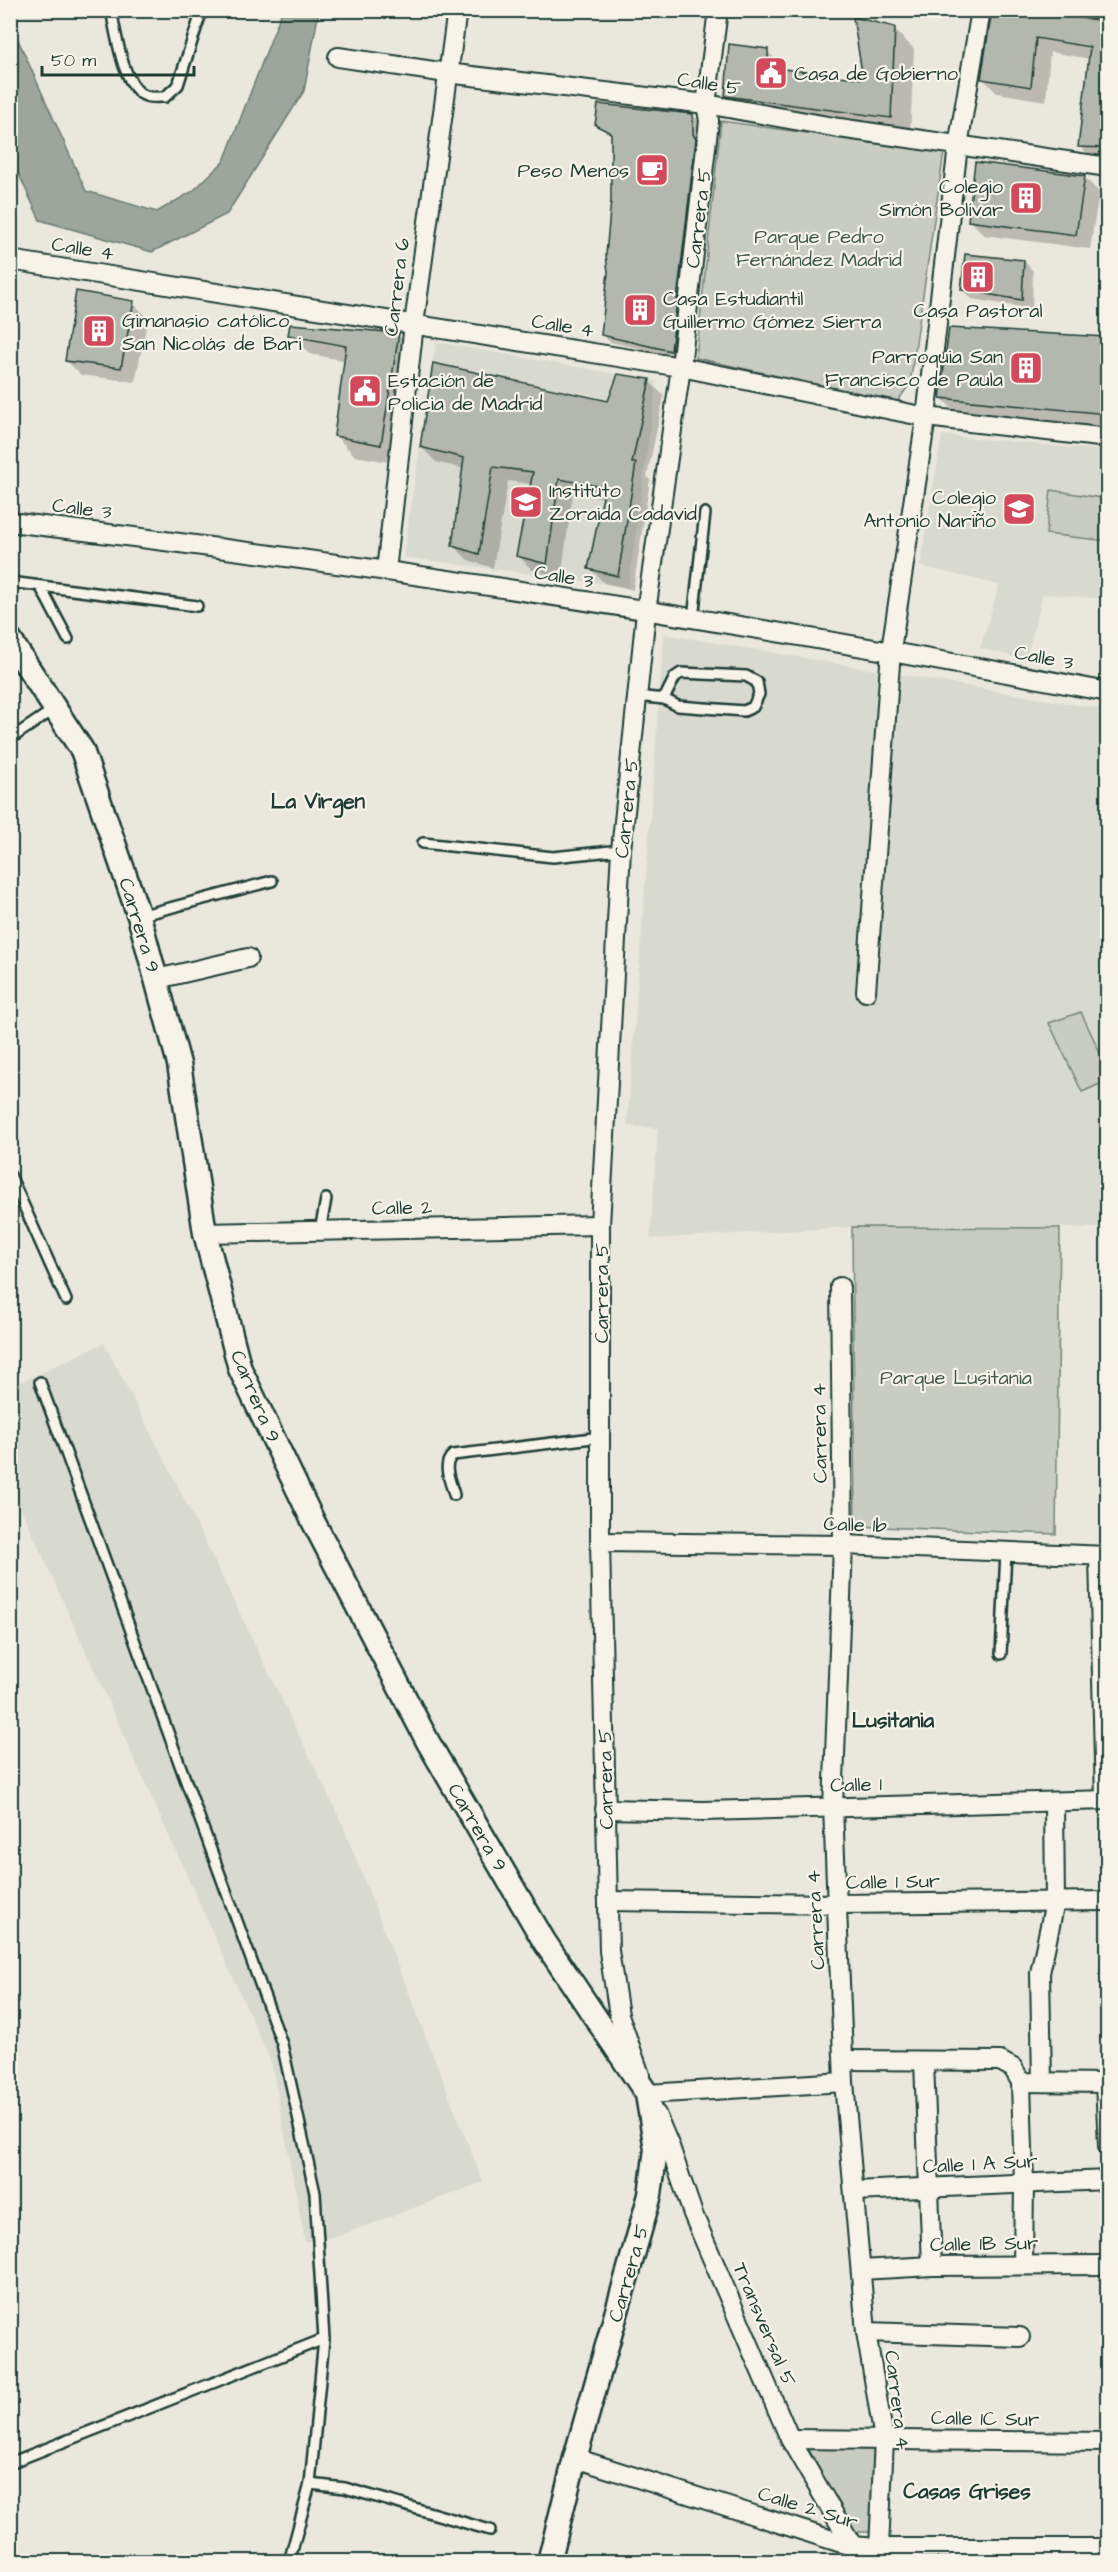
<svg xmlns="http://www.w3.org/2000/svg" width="1118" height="2572" viewBox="0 0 1118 2572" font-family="'Architects Daughter',sans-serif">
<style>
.built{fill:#d9dacf}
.green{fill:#c8ccc1;stroke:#74847a;stroke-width:1.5}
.water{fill:#9ca69c;stroke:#6a7c72;stroke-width:1.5}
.shadow{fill:#0003}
.building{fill:#b2b8ae;stroke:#1f3d34;stroke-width:1.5}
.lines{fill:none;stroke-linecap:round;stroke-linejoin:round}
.service-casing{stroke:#1f3d34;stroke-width:14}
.minor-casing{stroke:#1f3d34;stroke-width:22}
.tertiary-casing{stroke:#1f3d34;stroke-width:27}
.service{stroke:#f7f3e8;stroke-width:9}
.minor{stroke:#f7f3e8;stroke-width:18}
.tertiary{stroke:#f7f3e8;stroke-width:22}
.labels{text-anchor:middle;stroke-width:4.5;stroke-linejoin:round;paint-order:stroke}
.poi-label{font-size:20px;fill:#1f3d34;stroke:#f7f3e8;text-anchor:start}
.street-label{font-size:20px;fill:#1f3d34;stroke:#f7f3e8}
.park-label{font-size:20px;fill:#415a50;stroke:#f7f3e8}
.neighbourhood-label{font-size:21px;font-weight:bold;fill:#1f3d34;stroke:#f7f3e8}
</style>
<rect width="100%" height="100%" fill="#eae8dd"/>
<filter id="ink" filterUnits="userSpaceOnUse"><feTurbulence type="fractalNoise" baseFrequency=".0167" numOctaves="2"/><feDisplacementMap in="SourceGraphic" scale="12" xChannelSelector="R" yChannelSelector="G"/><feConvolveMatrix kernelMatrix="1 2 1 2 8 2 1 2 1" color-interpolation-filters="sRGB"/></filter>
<g filter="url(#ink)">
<!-- built -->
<g class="built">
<polygon points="436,342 657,381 628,587 403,557"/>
<polygon points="942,435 1107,451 1107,599 1043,594 1026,660 980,648 999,585 920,566"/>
<polygon points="664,634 1107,710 1107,1228 852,1227 650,1239 658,1128 627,1126"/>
<polygon points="104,1343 174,1478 342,1823 483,2182 339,2236 305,2242 271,2062 11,1486 10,1387"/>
</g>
<!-- green -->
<g class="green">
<polygon points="721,121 944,152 910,384 897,402 696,358"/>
<polygon points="1051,490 1107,499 1107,541 1046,534"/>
<polygon points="1081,1012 1107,1068 1107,1081 1082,1092 1049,1023"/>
<polygon points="852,1227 1060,1228 1056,1534 855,1526"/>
<polygon points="806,2444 881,2445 871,2532 853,2532"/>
</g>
<!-- water -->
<polygon class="water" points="282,11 319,11 304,91 227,214 152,252 40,220 11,157 11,24 86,191 157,212 193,191 224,161"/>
<!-- shadow -->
<g class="shadow">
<polygon points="1000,10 1108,22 1108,162 1094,161 1080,146 1090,59 1050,52 1046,101 997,93 982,78"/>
<polygon points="894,29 914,49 910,137 747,115 727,96 767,51 787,71 865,81"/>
<polygon points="693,115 700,122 677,357 610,342 603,335 610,272 613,136 596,125"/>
<polygon points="1084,177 1099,192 1090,249 984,235 970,220"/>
<polygon points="1024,261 1033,271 1032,309 972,299 963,290"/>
<polygon points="133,303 148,318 135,382 81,375 66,360"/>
<polygon points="951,330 1108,339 1108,430 960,416 941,398"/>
<polygon points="290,334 398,335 418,355 400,464 355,456 336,436 346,361 310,354"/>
<polygon points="649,381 664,396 647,476 650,480 633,590 604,583 590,568 604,498 573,493 561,578 532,570 518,555 532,484 508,481 493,568 468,560 453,545 464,469 436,462 421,447 609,403"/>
</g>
<!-- building -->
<g class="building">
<polygon points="992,10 1014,10 1107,21 1107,148 1078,147 1090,47 1036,38 1031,87 981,79"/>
<polygon points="853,17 895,27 891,118 725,96 729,44 768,49 768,67 863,79"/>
<polygon points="598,104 693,114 693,134 696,139 671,351 601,335 608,272 606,255 611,200 611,133 595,125"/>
<polygon points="975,162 1085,176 1076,235 968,221"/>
<polygon points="965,254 1024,260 1022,300 961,290"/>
<polygon points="76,291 134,301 121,368 65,361"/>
<polygon points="290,324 399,333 381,445 334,436 346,346 288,335"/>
<polygon points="949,328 1107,337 1107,414 940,398"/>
<polygon points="433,363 608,401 618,374 650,379 632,463 636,463 618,576 588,569 605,487 559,479 547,564 516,556 533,472 493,467 479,554 452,546 464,458 420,447"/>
</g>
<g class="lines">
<defs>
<g id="service">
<path d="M111,10c5,22 12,79 35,86 5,2 14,1 19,1l13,-12 24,-75"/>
<polyline points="10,582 197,606"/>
<polyline points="40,586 68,639"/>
<polyline points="693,619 705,513"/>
<polyline points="637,696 664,699 675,677 681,673 746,676 757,682 759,694 753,707 744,711 678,706 664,699"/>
<polyline points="10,739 56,708"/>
<polyline points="423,843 553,857 621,850"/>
<polyline points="139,916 272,881"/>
<polyline points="10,1175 66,1300"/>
<polyline points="320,1231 326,1199"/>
<polyline points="40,1382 282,2044 315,2193 324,2339 310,2484 289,2562"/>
<path d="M454,1495c-3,-13 -13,-30 -1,-40l148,-18"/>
<polyline points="1001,1654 1006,1552"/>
<polyline points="10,2463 324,2339"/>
<polyline points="310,2484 345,2488 490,2530"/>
</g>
<g id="minor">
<polyline points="338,57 447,73 706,104 839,128 1108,167"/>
<polyline points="10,260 681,367 926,417 1108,438"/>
<path d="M10,522c368,43 734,100 1098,170"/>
<polyline points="386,571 414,324 457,10"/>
<polyline points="157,979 248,958"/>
<polyline points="866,992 891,650 926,417 958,146 981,10"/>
<polyline points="205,1233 600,1225"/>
<polyline points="840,1287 843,1545 833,1807 844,2082 866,2332 884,2439 879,2548"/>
<polyline points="600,1542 843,1545 1108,1556"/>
<polyline points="1099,1556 1105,1800"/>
<polyline points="605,1809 703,1811 1108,1800"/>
<polyline points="608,1901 836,1904 1108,1901"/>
<polyline points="844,2060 1000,2061 1013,2068 1021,2082 1108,2083"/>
<polyline points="924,2062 932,2266"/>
<polyline points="640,2075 619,2015 609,1951 600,1542 600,1225 621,850 646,612 681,367 709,121 706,104 718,10"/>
<polyline points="1021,2082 1024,2183 1023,2265"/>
<polyline points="1042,2082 1040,1973 1055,1902 1054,1802"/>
<polyline points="1105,2083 1108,2146"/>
<polyline points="647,2094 844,2082"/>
<polyline points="656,2114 670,2147 693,2214 790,2439 862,2562"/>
<polyline points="854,2191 1108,2180"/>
<polyline points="861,2270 932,2266 1108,2265"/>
<polyline points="866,2332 1020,2337"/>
<polyline points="790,2439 1108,2442"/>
<polyline points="575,2458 851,2546 879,2548 1108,2548"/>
</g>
<polyline id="tertiary" points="10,640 82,750 139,916 179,1064 205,1233 240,1369 313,1521 428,1742 544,1941 647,2094 656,2149 650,2195 575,2458 549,2562"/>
</defs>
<!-- service casing -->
<use href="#service" class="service-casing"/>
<!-- minor casing -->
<use href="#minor" class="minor-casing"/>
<!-- tertiary casing -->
<use href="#tertiary" class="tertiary-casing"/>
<!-- service -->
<use href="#service" class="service"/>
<!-- minor -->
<use href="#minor" class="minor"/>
<!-- tertiary -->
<use href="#tertiary" class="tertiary"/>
</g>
</g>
<!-- icons -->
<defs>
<symbol id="civic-square" viewBox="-11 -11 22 22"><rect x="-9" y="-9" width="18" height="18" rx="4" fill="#d1495b" stroke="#f7f3e8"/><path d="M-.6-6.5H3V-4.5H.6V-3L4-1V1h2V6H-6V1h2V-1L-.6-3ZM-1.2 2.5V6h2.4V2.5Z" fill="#fff"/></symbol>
<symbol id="cafe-square" viewBox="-11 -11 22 22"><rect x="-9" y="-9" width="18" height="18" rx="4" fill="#d1495b" stroke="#f7f3e8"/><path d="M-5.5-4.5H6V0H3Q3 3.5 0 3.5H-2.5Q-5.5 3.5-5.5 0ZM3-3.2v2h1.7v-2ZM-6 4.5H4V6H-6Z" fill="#fff"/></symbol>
<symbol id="building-square" viewBox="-11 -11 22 22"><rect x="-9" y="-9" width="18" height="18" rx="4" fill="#d1495b" stroke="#f7f3e8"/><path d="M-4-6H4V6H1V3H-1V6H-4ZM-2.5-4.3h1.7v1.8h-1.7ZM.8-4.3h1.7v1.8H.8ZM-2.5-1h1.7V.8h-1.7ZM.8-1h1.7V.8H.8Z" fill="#fff"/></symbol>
<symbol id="school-square" viewBox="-11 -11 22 22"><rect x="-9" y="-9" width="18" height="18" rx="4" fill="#d1495b" stroke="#f7f3e8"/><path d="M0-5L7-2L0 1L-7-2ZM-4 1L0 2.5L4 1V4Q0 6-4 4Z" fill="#fff"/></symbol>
</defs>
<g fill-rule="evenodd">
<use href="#civic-square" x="752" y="54" width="38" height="38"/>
<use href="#cafe-square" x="633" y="151" width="38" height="38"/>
<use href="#building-square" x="1007" y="179" width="38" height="38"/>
<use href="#building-square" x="959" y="258" width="38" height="38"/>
<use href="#building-square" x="621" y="291" width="38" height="38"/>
<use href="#building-square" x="80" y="312" width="38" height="38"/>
<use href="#building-square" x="1007" y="349" width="38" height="38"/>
<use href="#civic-square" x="346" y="372" width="38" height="38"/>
<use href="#school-square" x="507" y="483" width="38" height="38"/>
<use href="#school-square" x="1000" y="490" width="38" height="38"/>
</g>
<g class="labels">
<!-- poi labels -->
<g class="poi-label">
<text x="794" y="80">Casa de Gobierno</text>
<text x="629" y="177" text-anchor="end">Peso Menos</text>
<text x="1003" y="193" text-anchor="end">Colegio<tspan x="1003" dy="23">Simón Bolívar</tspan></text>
<text x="663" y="305">Casa Estudiantil<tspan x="663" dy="23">Guillermo Gómez Sierra</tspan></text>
<text x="978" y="317" text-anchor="middle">Casa Pastoral</text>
<text x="122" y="327">Gimanasio católico<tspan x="122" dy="23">San Nicolás de Bari</tspan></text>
<text x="1003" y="363" text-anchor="end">Parroquia San<tspan x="1003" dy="23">Francisco de Paula</tspan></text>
<text x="388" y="387">Estación de<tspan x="388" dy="23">Policia de Madrid</tspan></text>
<text x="549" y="497">Instituto<tspan x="549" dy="23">Zoraida Cadavid</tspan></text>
<text x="996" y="504" text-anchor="end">Colegio<tspan x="996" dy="23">Antonio Nariño</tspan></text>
</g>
<!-- street labels -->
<g class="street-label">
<text transform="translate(709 83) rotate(9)" y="7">Calle 5</text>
<text transform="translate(698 218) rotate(-83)" y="7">Carrera 5</text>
<text transform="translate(83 248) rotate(9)" y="7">Calle 4</text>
<text transform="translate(396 287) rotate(-83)" y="7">Carrera 6</text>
<text transform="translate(563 325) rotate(9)" y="7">Calle 4</text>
<text transform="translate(82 508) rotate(7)" y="7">Calle 3</text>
<text transform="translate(564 576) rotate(9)" y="7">Calle 3</text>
<text transform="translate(1044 657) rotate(11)" y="7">Calle 3</text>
<text transform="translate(626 808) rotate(-84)" y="7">Carrera 5</text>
<text transform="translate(140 925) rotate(73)" y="7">Carrera 9</text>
<text transform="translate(402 1207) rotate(-1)" y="7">Calle 2</text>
<text transform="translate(601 1293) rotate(-90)" y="7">Carrera 5</text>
<text transform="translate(256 1396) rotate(67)" y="7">Carrera 9</text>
<text transform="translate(819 1433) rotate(-91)" y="7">Carrera 4</text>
<text transform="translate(855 1524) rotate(2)" y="7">Calle 1b</text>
<text transform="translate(605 1779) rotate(-91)" y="7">Carrera 5</text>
<text transform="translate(856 1784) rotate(-1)" y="7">Calle 1</text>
<text transform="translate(478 1827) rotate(60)" y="7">Carrera 9</text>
<text transform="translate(893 1881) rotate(-1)" y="7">Calle 1 Sur</text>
<text transform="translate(815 1920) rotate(-93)" y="7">Carrera 4</text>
<text transform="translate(980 2163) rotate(-3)" y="7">Calle 1 A Sur</text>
<text transform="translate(984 2243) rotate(-1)" y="7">Calle 1B Sur</text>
<text transform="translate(628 2273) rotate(-74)" y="7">Carrera 5</text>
<text transform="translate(765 2324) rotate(67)" y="7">Transversal 5</text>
<text transform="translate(898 2400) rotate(83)" y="7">Carrera 4</text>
<text transform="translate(985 2418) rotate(1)" y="7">Calle 1C Sur</text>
<text transform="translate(808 2507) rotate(17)" y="7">Calle 2 Sur</text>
</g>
<!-- park labels -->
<g class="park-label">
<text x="819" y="243">Parque Pedro<tspan x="819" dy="23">Fernández Madrid</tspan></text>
<text x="956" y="1384">Parque Lusitania</text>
</g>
<!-- neighbourhood labels -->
<g class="neighbourhood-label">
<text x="318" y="808">La Virgen</text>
<text x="893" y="1727">Lusitania</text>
<text x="967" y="2498">Casas Grises</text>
</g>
</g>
<!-- margin -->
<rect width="1118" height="2572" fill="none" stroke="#f7f3e8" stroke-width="36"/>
<rect x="18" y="18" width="1082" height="2536" fill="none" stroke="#1f3d34" stroke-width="2" filter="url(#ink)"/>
<!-- scale -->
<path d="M42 66v9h152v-9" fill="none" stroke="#1f3d34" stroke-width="3"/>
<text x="51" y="66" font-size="18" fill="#1f3d34" stroke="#f7f3e8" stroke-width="4.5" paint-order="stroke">50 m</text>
</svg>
